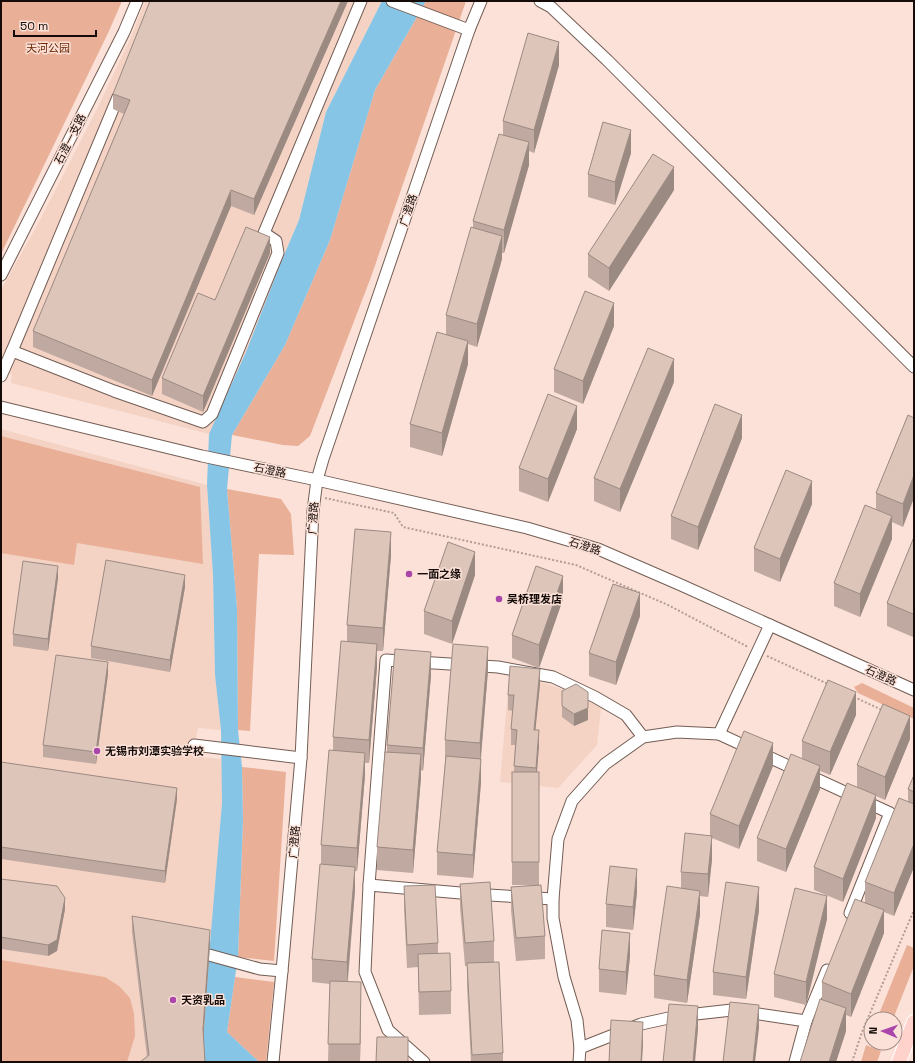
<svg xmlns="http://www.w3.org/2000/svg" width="915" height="1063" viewBox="0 0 915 1063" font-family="'Space Grotesk','Noto Sans SC',sans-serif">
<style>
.built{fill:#f4d3c5}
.green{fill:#e9af97}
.water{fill:#86c5e6}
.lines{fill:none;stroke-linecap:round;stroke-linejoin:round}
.minor-casing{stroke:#735d54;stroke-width:13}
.major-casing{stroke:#fff;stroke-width:16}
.path{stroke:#b19d95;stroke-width:2;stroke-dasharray:2 2;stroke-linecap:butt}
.minor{stroke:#fff;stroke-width:11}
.major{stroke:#ffd2cb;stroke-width:14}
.wall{fill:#bfa9a0}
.shaded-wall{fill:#9b8a82}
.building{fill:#dec5ba;stroke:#9b8a82}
.poi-dot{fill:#a945ab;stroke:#fbe1d7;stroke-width:1.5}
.labels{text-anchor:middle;stroke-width:3;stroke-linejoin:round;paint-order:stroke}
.park-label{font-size:11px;fill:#6b2500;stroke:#fbe1d7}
.street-label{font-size:11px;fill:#150c09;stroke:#fbe1d7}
.poi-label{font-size:11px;font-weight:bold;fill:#150c09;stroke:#fbe1d7;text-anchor:start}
</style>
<rect width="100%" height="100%" fill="#fbe1d7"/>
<!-- built -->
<g class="built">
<polygon points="145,1 382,1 326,112 299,220 282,260 246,352 209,434 11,383 12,374 1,372 1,290 40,220 97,109 131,37"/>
<polygon points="1,429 207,485 213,575 215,675 221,730 198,728 192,756 222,759 222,803 210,945 132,932 148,1062 1,1062"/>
<polygon points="509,679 541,682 575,693 601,708 597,745 558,788 500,782"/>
</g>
<!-- green -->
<g class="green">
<polygon points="1,1 122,1 109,31 1,254"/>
<polygon points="426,1 466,1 371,277 310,436 298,446 283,445 232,435 285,345 330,240 375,90"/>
<polygon points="1,436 200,487 203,564 77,543 74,565 1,553"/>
<polygon points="227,489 281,499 291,514 294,555 259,554 250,731 238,730 237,608"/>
<polygon points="862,683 914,708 914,719 858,693 854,687"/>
<polygon points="242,767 286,772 274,961 238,957 243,820"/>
<polygon points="907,945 914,948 914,966 893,1019 877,1019"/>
<polygon points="1,960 105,977 119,986 130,998 134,1014 135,1036 127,1062 1,1062"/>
<polygon points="235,977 274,982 266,1062 259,1062 227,1032"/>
<polygon points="866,1045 881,1051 877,1062 861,1062"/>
</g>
<!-- water -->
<polygon class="water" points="382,1 426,1 375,90 330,240 285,345 232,435 227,489 237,608 238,730 242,767 243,820 238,957 227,1032 259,1062 204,1062 203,1044 209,955 222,803 221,730 215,675 213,575 207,485 209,434 246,352 282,260 299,220 326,112"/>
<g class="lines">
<defs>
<g id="minor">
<polyline points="392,1 469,30"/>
<polyline points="540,1 551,7 607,60 914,367"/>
<polyline points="1,275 124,32 137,1"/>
<polyline points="12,351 118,97"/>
<polyline points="1,376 12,351 114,391 203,422 212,414 278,253 276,241 264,233 361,1"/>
<polyline points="1,407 202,456 317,480 527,528 598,549 681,585 914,690"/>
<polyline points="719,734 890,813 850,913"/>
<polyline points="194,745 244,751 301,758"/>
<polyline points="369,885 386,660 498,667 553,677 595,697 626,715 643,737"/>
<polyline points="209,955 260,969 282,971"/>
<polyline points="806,1021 827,970"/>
<polyline points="580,1048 641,1024 678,1016 732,1010 806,1021 795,1062"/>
<polyline points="273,1062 282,971 301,758 313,511 317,480 323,459 469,30 481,1"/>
<polyline points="424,1062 388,1030 365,972 369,885 472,894 553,899"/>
<polyline points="579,1062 580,1048 577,1020 564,977 553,918 553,899 558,839 572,801 605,764 643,737 677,732 719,734 770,625"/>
</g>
<polyline id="major" points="899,1062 914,1022"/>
</defs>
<!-- minor casing -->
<use href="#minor" class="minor-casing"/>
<!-- major casing -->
<use href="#major" class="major-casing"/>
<!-- path -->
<g class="path">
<polyline points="325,498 394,513 403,527 576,565 668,605 748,647"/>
<polyline points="767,656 828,684"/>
<polyline points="854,697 882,710"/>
<polyline points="852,1062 862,1032 914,910"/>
</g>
<!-- minor -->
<use href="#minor" class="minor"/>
<!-- major -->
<use href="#major" class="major"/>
</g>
<!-- wall -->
<g class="wall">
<polygon points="150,1 348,1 254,215 231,206 152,396 33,347 33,331 124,114 113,109 113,94"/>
<polygon points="559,65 534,153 529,151 529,165 504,253 502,253 502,259 477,347 468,344 468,364 442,456 410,447 410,424 446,334 446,315 473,228 473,221 503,135 503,121"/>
<polygon points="631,153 615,205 588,197 588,174"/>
<polygon points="674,190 609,291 588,277 588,254"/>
<polygon points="270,253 203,412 162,394 162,378 215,300"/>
<polygon points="614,326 583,404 554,392 554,369"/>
<polygon points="674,382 620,512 594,501 594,478"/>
<polygon points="908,415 903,527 892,522 892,539 860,617 834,606 834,583 876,510 876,493"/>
<polygon points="577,429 548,502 519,491 519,468"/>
<polygon points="742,438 698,550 671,539 671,516"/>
<polygon points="812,504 780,582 754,571 754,548"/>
<polygon points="914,537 913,637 887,626 887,603"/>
<polygon points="391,555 383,651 377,651 377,667 369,763 365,763 365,775 357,871 355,871 355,890 348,981 361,1005 360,1062 328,1062 330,984 312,982 312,959 321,864 321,845 333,750 333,737 347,642 347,625"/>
<polygon points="475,575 452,644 424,634 424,611"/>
<polygon points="58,578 48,651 13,646 13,634"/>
<polygon points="185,587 170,672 91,658 91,646"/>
<polygon points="563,599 539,668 512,658 512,635"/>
<polygon points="640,616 616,685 589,676 589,653"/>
<polygon points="488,670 481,759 481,782 473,878 437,875 437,852 445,763 445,740"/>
<polygon points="108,674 96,764 43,757 43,745"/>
<polygon points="431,675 423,771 421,770 421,777 413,873 377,870 377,847 387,752 387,745"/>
<polygon points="540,684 535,730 539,746 537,772 539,772 539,885 545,936 545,959 516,961 511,910 511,887 534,885 512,885 512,772 514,772 515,745 511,745 511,729 513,711 508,710 508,695"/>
<polygon points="588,704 588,720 574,726 562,717 562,706"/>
<polygon points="856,715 830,775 820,771 820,789 786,872 757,861 757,838 802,759 802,741"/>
<polygon points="910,739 885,800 876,796 876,818 843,902 814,890 814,867 857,787 857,765"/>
<polygon points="1,762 177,799 165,883 1,859"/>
<polygon points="773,766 739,849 712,838 712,859 708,897 700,896 700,914 687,1003 654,998 654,975 681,888 681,872 710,836 710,814"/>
<polygon points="914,775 914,867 894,916 884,912 884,933 851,1017 846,1015 846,1031 836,1062 800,1062 822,1000 822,982 865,902 865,882 908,802 908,789"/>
<polygon points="1,879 65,909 57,951 48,956 1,949"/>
<polygon points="460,884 494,941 494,962 503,1053 503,1062 471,1062 467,986 467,966 465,966 460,907"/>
<polygon points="404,886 438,943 438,953 451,991 451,1014 419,1015 418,967 407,968 404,909"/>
<polygon points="637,892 633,930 606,927 606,904"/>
<polygon points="759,910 746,999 713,995 713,972"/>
<polygon points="132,916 210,945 203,1037 147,1057 132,932"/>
<polygon points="827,919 806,1005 774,997 774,974"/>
<polygon points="630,956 626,995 599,992 599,969"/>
</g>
<!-- shaded-wall -->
<g class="shaded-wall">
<polygon points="341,1 348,1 254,215 254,199"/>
<polygon points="559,42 559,65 534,153 534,130"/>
<polygon points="631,130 631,153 615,205 615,182"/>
<polygon points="529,142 529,165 504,253 504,230"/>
<polygon points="674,167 674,190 609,291 609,268"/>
<polygon points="231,190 231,206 152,396 152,380"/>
<polygon points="502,236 502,259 477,347 477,324"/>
<polygon points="270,237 270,253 203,412 203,396"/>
<polygon points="614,303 614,326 583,404 583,381"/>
<polygon points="468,341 468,364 442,456 442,433"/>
<polygon points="674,359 674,382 620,512 620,489"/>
<polygon points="577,406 577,429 548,502 548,479"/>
<polygon points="742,415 742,438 698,550 698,527"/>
<polygon points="914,475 914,498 903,527 903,504"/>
<polygon points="812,481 812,504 780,582 780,559"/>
<polygon points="892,516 892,539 860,617 860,594"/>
<polygon points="391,532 391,555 383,651 383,628"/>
<polygon points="475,552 475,575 452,644 452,621"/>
<polygon points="58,566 58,578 48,651 48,639"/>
<polygon points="185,575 185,587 170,672 170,660"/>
<polygon points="563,576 563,599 539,668 539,645"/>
<polygon points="640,593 640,616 616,685 616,662"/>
<polygon points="914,613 914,636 913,637 913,614"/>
<polygon points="377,644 377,667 369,763 369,740"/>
<polygon points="488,647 488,670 480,766 480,743"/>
<polygon points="431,652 431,675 423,771 423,748"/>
<polygon points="108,662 108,674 96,764 96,752"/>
<polygon points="540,669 540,684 534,745 534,730"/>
<polygon points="588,692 588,720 574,726 574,714"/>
<polygon points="856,692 856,715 830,775 830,752"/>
<polygon points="910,716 910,739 885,800 885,777"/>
<polygon points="539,730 539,746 536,783 536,768"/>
<polygon points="773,743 773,766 739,849 739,826"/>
<polygon points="365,753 365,775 357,871 357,848"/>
<polygon points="421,754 421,777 413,873 413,850"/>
<polygon points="481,759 481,782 473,878 473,855"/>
<polygon points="820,766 820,789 786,872 786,849"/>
<polygon points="177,788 177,799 165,883 165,871"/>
<polygon points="876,795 876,818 843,902 843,879"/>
<polygon points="712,836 712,859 708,897 708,874"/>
<polygon points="914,844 914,867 894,916 894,893"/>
<polygon points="355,867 355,890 347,985 347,962"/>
<polygon points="637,869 637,892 633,930 633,907"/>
<polygon points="759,887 759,910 746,999 746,977"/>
<polygon points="700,891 700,914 687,1003 687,980"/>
<polygon points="827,896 827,919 806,1005 806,982"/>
<polygon points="65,898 65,909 57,951 48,956 48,945"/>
<polygon points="884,910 884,933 851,1017 851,994"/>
<polygon points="210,930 210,945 203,1044 203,1029"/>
<polygon points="630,933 630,956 626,995 626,972"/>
<polygon points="361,982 361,1005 360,1062 360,1044"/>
<polygon points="759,1005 759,1028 755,1062 753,1062"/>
<polygon points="698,1006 698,1029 695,1062 693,1062"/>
<polygon points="846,1008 846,1031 836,1062 829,1062"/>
<polygon points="643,1022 643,1045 642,1062 641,1062"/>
</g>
<!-- building -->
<g class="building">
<polygon points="150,1 341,1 254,199 231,190 152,380 33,331 130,100 113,94"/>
<polygon points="528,33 559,42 534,130 503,121"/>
<polygon points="603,122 631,130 615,182 588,174"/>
<polygon points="499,134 529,142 504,230 473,221"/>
<polygon points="653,154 674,167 609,268 588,254"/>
<polygon points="246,227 270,237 203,396 162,378 198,293 215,300"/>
<polygon points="471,227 502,236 477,324 446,315"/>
<polygon points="585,291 614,303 583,381 554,369"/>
<polygon points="437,332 468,341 442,433 410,424"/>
<polygon points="648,348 674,359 620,489 594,478"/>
<polygon points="548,394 577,406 548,479 519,468"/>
<polygon points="715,404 742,415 698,527 671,516"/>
<polygon points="908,415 914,418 914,475 903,504 876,493"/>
<polygon points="786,470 812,481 780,559 754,548"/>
<polygon points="865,505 892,516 860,594 834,583"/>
<polygon points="355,529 391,532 383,628 347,625"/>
<polygon points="914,537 914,613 913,614 887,603"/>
<polygon points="448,542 475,552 452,621 424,611"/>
<polygon points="106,560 185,575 170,660 91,646"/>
<polygon points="23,561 58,566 48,639 13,634"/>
<polygon points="536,566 563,576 539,645 512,635"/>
<polygon points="613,584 640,593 616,662 589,653"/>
<polygon points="341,641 377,644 369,740 333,737"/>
<polygon points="453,644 488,647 480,743 445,740"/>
<polygon points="395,649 431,652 423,748 387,745"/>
<polygon points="56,655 108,662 96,752 43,745"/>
<polygon points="510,666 540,669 534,730 539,730 536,768 514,766 517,730 511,729 514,695 508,695"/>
<polygon points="828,680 856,692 830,752 802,741"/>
<polygon points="576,684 588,692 588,708 574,714 562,706 562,691"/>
<polygon points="883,704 910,716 885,777 857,765"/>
<polygon points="744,731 773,743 739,826 710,814"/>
<polygon points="329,750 365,753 357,848 321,845"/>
<polygon points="385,752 421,754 413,850 377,847"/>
<polygon points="791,754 820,766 786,849 757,838"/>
<polygon points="446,756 481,759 473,855 437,852"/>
<polygon points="1,762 177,788 165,871 1,847"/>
<rect x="512" y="772" width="27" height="90"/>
<polygon points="914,775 914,792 908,789"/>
<polygon points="847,783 876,795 843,879 814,867"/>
<polygon points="899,798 914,804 914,844 894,893 865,882"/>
<polygon points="685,833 712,836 708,874 681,872"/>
<polygon points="320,864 355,867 347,962 312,959"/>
<polygon points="610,866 637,869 633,907 606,904"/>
<polygon points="1,879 57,886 65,898 57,940 48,945 1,937"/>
<polygon points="490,882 494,941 465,943 460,884"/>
<polygon points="726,882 759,887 746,977 713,972"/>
<polygon points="435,885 438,943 407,945 404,886"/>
<polygon points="541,885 545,936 516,938 511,887"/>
<polygon points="667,886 700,891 687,980 654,975"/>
<polygon points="795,888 827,896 806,982 774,974"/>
<polygon points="855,899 884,910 851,994 822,982"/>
<polygon points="132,916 210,930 203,1029 205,1062 140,1062 149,1055"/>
<polygon points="602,930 630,933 626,972 599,969"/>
<polygon points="450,953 451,991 419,992 418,954"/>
<polygon points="499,962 503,1053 472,1055 467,963"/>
<polygon points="330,981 361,982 360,1044 328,1044"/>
<polygon points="820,999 846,1008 829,1062 800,1062"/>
<polygon points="730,1002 759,1005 753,1062 723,1062"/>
<polygon points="669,1004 698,1006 693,1062 663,1062"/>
<polygon points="611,1020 643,1022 641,1062 609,1062"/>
<polygon points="377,1037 408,1037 408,1062 376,1062"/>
</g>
<!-- markers -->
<g class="poi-dot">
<circle cx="409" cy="574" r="4"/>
<circle cx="499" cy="599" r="4"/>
<circle cx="97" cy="751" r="4"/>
<circle cx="173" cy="1000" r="4"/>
</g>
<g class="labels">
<!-- park labels -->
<g class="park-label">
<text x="48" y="52">天河公园</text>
</g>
<!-- street labels -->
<g class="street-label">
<text transform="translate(70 139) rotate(-63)" y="4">石澄一支路</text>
<text transform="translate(408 210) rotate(-71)" y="4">广澄路</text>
<text transform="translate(270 470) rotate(12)" y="4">石澄路</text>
<text transform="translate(313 518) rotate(-86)" y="4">广澄路</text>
<text transform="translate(585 546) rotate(18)" y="4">石澄路</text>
<text transform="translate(881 675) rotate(24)" y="4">石澄路</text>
<text transform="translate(294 842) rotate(-85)" y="4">广澄路</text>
</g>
<!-- poi labels -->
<g class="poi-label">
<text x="417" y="578">一面之缘</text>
<text x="507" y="603">吴桥理发店</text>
<text x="105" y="755">无锡市刘潭实验学校</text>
<text x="181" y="1004">天资乳品</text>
</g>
</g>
<!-- border -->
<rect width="915" height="1063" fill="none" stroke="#150c09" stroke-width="4"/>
<!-- north arrow -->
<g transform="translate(883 1031) rotate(272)"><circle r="19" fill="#fbe1d7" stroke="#9f8c85"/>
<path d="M0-3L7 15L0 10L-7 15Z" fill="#a945ab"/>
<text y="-6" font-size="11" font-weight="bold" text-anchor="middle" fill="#150c09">N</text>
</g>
<!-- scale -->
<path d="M14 30v6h82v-6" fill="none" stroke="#150c09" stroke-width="2"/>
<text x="20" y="30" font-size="12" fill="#150c09" stroke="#fbe1d7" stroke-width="3" paint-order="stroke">50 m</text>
</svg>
